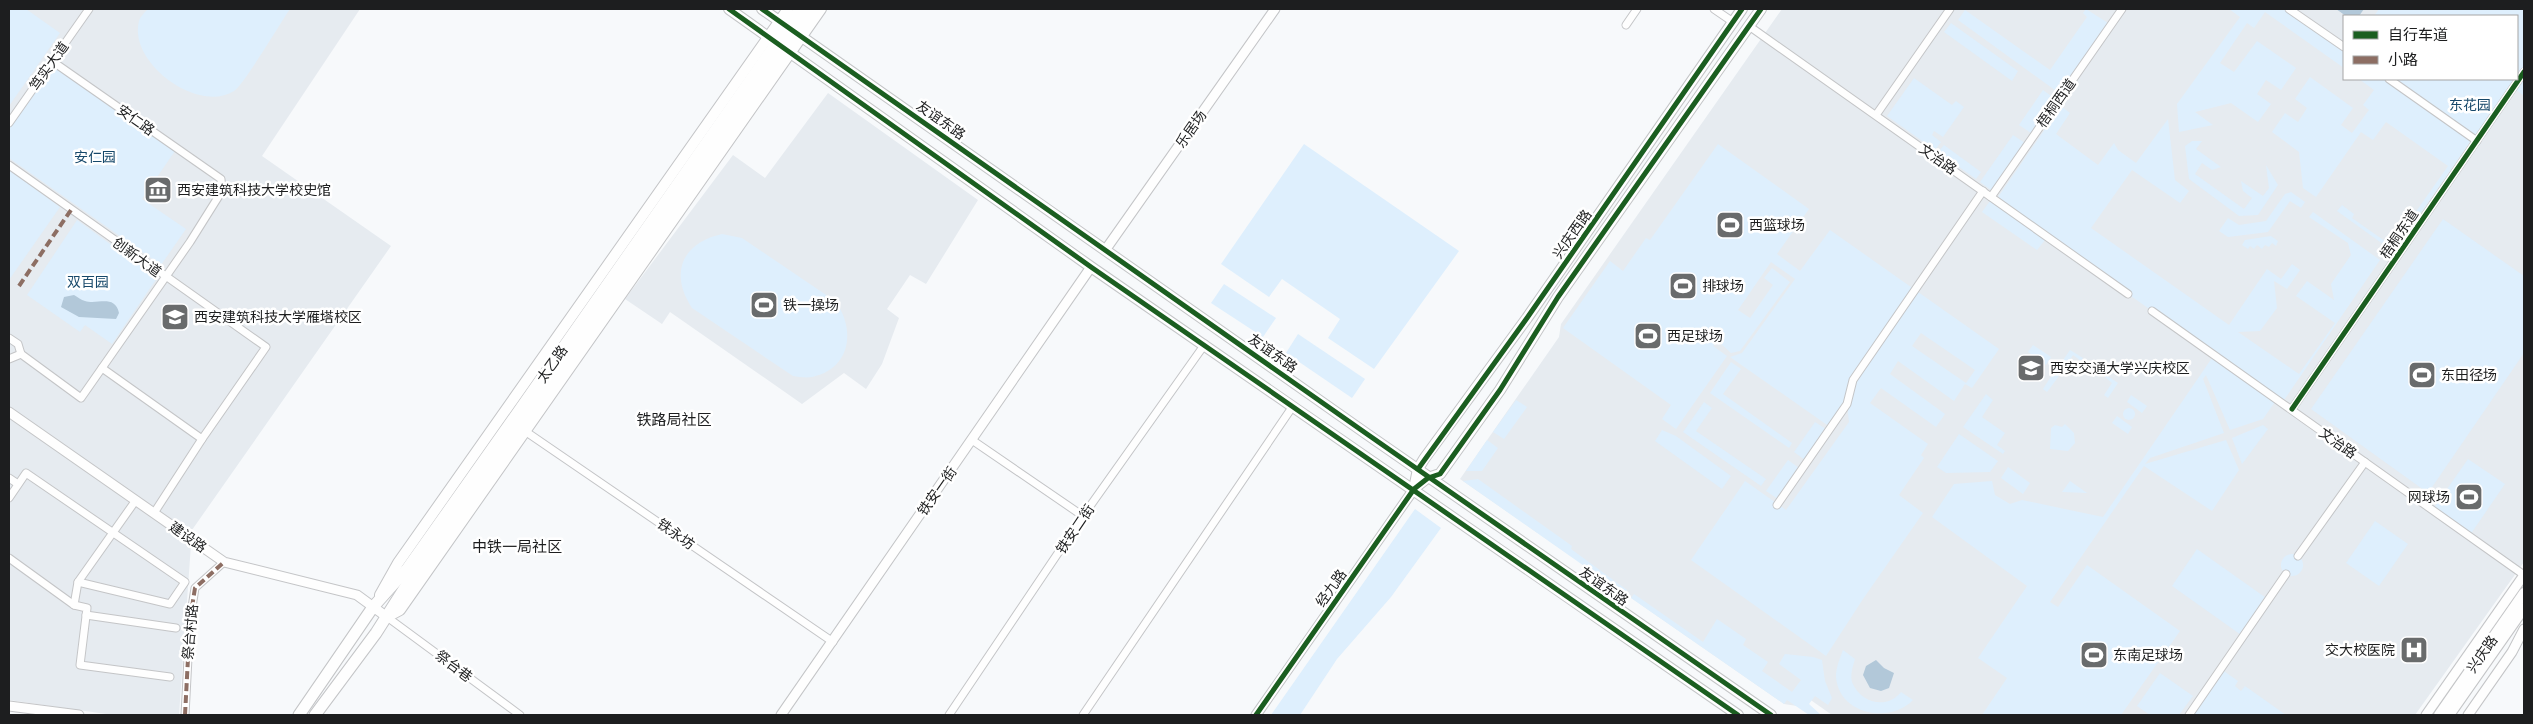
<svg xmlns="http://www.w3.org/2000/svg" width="2533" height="724" viewBox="0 0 2533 724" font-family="'Titillium Web','Noto Sans SC',sans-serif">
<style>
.built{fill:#e6ebf0;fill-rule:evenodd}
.green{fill:#deeffd;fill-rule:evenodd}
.water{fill:#b2c8d9}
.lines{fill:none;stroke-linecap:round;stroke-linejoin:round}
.minor-casing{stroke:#c4c5c7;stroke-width:9}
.tertiary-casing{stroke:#c4c5c7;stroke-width:11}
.secondary-casing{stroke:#c4c5c7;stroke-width:12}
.primary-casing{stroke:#c4c5c7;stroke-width:13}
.minor{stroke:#fefefe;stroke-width:7}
.tertiary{stroke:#fefefe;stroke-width:9}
.secondary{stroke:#fefefe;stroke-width:10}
.primary{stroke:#fefefe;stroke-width:11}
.quiet{stroke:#8d6e63;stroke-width:4;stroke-dasharray:8 4;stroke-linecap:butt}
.cycleway-casing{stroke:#fff;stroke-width:8}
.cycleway{stroke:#1b5e20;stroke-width:5}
.labels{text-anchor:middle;stroke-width:5;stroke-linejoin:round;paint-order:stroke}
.street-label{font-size:14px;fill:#1d1e1f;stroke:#fff}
.park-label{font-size:14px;fill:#16486a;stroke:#fff}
.poi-label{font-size:14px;fill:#1d1e1f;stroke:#fff;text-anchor:start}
.neighbourhood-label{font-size:15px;fill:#1d1e1f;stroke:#fff}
</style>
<rect width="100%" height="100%" fill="#f7f9fb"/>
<!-- built -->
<g class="built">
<polygon points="9,9 360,9 262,156 391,246 192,530 179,715 113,715 9,700"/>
<path d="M1782,9h742v553l-109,153h-583l-27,-19 -8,10 -13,-2 -324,-225 99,-142 2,-13zM2344,16h173v63h-173z"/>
<polygon points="828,93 978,200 926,284 910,275 887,309 899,318 882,364 866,389 844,373 802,404 670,312 662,324 625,299 733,155 765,178"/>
</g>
<!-- green -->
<g class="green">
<polygon points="9,9 26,9 60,33 9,106"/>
<path d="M148,9h142c-9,13 -47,77 -56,82 -36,23 -106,-28 -95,-70 1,-4 6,-9 9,-12z"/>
<polygon points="2086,9 2108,23 2059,93 1958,20 1965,10 2050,70 2087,17 2083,13"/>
<polygon points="2229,9 2289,9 2344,47 2344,68 2265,12 2254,28 2247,23 2220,63 2234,72 2257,41 2296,68 2281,90 2266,80 2257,94 2271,104 2258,122 2231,103 2195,112 2213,125 2179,132 2177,104 2240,17"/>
<polygon points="2379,9 2524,9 2524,96 2514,88 2477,141 2472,139 2400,243 2396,240 2448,166 2386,122 2373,140 2361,132 2316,197 2303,188 2299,152 2272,132 2285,113 2298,122 2307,108 2295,99 2310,77 2353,108 2341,125 2352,133 2369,110 2363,105 2374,90 2359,79 2517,79 2517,16 2374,16"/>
<polygon points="1951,23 2018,71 2012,81 1944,32"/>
<polygon points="52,65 175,151 142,199 186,229 161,265 9,158 9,128"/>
<polygon points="1914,78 1952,105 1956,101 1964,107 1943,137 1934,131 1932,135 1941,142 1935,150 1887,116"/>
<polygon points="2043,90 2055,99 2031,133 2019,125"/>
<polygon points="2061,106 2070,113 2056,134 2098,165 2114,143 2118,150 2136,163 2168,119 2175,180 2189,191 2180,203 2132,170 2091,228 2229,325 2267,269 2281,279 2292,264 2300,270 2287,289 2274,281 2277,308 2260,331 2238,332 2299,374 2335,323 2296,296 2307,281 2334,300 2331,284 2351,255 2348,243 2309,217 2313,212 2380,260 2282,403 2277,399 2263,419 2230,430 2206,375 2203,379 2224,433 2150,458 2145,464 2226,440 2239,470 2212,511 2144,466 2050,602 2058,607 2087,565 2180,631 2121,715 1982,715 2007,678 1978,658 2027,586 1932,517 1954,484 1992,481 1995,495 2010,504 2022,500 2103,517 2214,355 1996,200"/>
<polygon points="2013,135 2025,143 1991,190 1980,182"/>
<polygon points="2192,141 2202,141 2196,149 2221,167 2212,170 2202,163 2195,174 2244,209 2252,198 2243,191 2241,181 2263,196 2269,188 2266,165 2278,185 2258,215 2239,216 2189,179 2185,146"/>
<polygon points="1304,144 1459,251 1374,369 1328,338 1340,319 1282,279 1269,297 1221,264"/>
<path d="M1718,144l91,65 -32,45 23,17 30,-41 169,119 -27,39 -7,-4 -11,17 -56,-40 -8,13 55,40 -9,13 -55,-39 -11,15 58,41 -7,11 3,3 -25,37 24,18 -60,86 -37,57 -135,-96 54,-79 41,29 63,-88 -2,-17 -17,22 -100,-70 12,-4 53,-74 -24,-17 -33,48 12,8 23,-33 -9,-7 8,-10 18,14 -50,69 -9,2 -14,-13 -4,6 14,10 -51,73 -14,-10 9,-14 -108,-77 47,-67 13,10 23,-33 4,2zM1921,333l54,37 -9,13 -54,-37z"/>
<polygon points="1944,145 1981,172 1976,179 1938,152"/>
<polygon points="9,170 60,207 9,280"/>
<polygon points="2291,192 2305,202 2301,208 2290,201 2268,232 2228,237 2219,231 2228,218 2239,225 2266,221 2285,194"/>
<polygon points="1990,201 2045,240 2037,250 1982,212"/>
<polygon points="2342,205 2354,214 2352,218 2389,244 2387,247 2337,211"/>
<polygon points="2443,219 2524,276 2524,353 2428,493 2311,409"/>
<polygon points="77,220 157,278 112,344 85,325 80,332 27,295"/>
<path d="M722,234l20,4 93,63c21,28 16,68 -23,76 -6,1 -13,0 -19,-1l-101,-68c-23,-35 -10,-65 30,-74z"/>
<polygon points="2271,236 2278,241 2276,246 2272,243 2269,247 2265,245 2262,249 2257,245 2254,249 2250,246 2248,249 2242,245 2245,240"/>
<polygon points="1224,284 1276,318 1263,337 1211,303"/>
<polygon points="1298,334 1365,379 1352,398 1286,353"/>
<polygon points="2033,345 2051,357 2046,365 2028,352"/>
<polygon points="2070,350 2083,358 2081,361 2073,355 2065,366 2061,363"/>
<polygon points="1731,362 1741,369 1723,394 1792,443 1789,448 1710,393"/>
<polygon points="2054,372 2059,376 2047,392 2043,389"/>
<polygon points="2106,375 2118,383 2108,398 2104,395 2112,383 2105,377"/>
<polygon points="1986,394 1993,400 1982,417 2005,433 1997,445 2005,451 2003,454 1963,427"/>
<polygon points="2131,395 2147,406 2142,413 2127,402"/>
<polygon points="1516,400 1527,407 1504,439 1493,432"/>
<polygon points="1704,402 1712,408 1696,431 1766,479 1761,486 1683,432"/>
<circle cx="2129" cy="414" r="6"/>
<polygon points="2117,416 2132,427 2128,434 2112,423"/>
<polygon points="1815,422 1826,429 1805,460 1794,452"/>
<polygon points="2065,424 2074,433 2075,443 2068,451 2050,449 2051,428 2055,425 2062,427"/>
<polygon points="2263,425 2268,429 2242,464 2232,438"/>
<polygon points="1662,430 1676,436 1731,476 1722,489 1655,441"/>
<polygon points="1959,434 1998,461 1990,472 1946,473 1937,467"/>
<polygon points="1487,440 1498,448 1482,471 1466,471"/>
<polygon points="2468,459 2505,484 2470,535 2433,509"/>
<polygon points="1788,460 1799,468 1778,499 1766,491"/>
<polygon points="2008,467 2030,483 2023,494 2001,478"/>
<polygon points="1478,479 1572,546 1571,549 1627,590 1624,594 1463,481"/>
<polygon points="2070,481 2087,493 2062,492"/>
<polygon points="1415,509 1441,528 1391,597 1337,659 1300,715 1271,715"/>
<polygon points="2375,521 2408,544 2379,586 2346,563"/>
<polygon points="2197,549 2269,600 2244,637 2172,586"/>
<circle cx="2292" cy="565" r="11"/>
<polygon points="1634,594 1703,642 1717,619 1746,639 1743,645 1768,662 1762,671 1792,692 1801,680 1779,664 1785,654 1813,657 1822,660 1825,681 1832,698 1828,705 1815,696 1809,704 1821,715 1809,715 1787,700 1784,704 1631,598"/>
<path d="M1843,650l12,9c-2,7 -5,15 -3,23 8,21 35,28 49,10l12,8c-23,24 -74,15 -77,-23 0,-10 4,-19 7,-27z"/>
<polygon points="2221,669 2238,681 2235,686 2241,691 2245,686 2286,715 2189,715"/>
<polygon points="2160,673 2193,696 2179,715 2150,715 2137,706"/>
</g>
<!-- water -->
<g class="water">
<polygon points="2336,9 2364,9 2359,16 2346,16"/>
<path d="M74,295c4,2 7,5 11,6 12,4 30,-7 34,12l-3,6 -37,-2 -18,-10 3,-10z"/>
<polygon points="1876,660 1884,668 1894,673 1889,688 1881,691 1870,688 1863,675 1866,666"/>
</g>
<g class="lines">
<defs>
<g id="minor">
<polyline points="1714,9 1733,22"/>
<polyline points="2289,9 2344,47"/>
<polyline points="1626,25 1637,9"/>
<polyline points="1749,26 2128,294"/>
<polyline points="2389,79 2477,141"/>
<polyline points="1876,115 1950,9"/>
<polyline points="9,123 89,9"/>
<polyline points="9,165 266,347 202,439 102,368"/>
<polyline points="1991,197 2122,9"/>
<polyline points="2152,311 2524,575"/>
<polyline points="9,338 18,344 21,354"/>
<polyline points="9,359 21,354 81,398 190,242 222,191 221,179 52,61"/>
<polyline points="2292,409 2524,72"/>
<polyline points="522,429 833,642"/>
<polyline points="972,440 1083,516"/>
<polyline points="9,478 18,484"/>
<polyline points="9,498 26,473 185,582 170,604 78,582"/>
<polyline points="1777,505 1847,404 1853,380 1983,191"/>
<polyline points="154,513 202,439"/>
<polyline points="2298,556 2365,462"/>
<polyline points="9,558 74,605 87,608 80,665 170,677"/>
<polyline points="74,605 78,582 136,500"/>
<polyline points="86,615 176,628"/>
<polyline points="387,617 520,715"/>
<polyline points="185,715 190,620 195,588 224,562"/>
<polyline points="949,715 1083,516 1205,344"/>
<polyline points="1083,715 1293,406"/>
<polyline points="2189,715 2286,574"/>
</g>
<g id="tertiary">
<polyline points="1106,249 1275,9"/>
<polyline points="9,412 224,562 357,595 387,617"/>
<polyline points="9,706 79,715"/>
<polyline points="781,715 1091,267"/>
<polyline points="1256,715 1414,489 1428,478"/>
<polyline points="2426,715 2524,575"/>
<polyline points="2468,715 2512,652 2524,629"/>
</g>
<g id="secondary">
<polyline points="729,9 1091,267 1738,715"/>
<path d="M762,9c336,236 671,473 1009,706"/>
<polyline points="1428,478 1440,474 1500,390 1558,297 1761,9"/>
<polyline points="1414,489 1418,469 1424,459 1527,318 1742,9"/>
<polyline points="380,595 398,563 788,9"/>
<polyline points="387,617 400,610 821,9"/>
<polyline points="2439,715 2524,593"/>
<polyline points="2449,715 2524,608"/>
</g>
<g id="primary">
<polyline points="299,715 373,607 407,569 511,422 800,9"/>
<polyline points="315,715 376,633 411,578 812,9"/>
</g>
</defs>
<!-- minor casing -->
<use href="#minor" class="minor-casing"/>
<!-- tertiary casing -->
<use href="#tertiary" class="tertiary-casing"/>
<!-- secondary casing -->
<use href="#secondary" class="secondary-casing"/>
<!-- primary casing -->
<use href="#primary" class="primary-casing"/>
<!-- minor -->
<use href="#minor" class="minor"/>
<!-- tertiary -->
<use href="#tertiary" class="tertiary"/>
<!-- secondary -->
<use href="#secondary" class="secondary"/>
<!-- primary -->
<use href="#primary" class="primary"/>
<!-- quiet -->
<g class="quiet">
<polyline points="19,286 71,210"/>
<polyline points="185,715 190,620 195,588 224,562"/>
</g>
<defs>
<g id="cycleway">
<polyline points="729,9 1091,267 1738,715"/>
<path d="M762,9c336,236 671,473 1009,706"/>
<polyline points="2292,409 2524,72"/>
<polyline points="1418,469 1527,318 1742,9"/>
<polyline points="1256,715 1414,489 1428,478 1440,474 1500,390 1558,297 1761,9"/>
</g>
</defs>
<!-- cycleway casing -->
<use href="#cycleway" class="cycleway-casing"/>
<!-- cycleway -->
<use href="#cycleway" class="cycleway"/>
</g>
<!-- icons -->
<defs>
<symbol id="museum-square" viewBox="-11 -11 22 22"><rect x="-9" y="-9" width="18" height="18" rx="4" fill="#696b6c" stroke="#fff"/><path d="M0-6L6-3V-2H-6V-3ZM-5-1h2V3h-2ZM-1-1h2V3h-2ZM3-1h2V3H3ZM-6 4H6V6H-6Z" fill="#fff"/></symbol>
<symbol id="stadium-square" viewBox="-11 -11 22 22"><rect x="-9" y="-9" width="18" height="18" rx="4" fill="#696b6c" stroke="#fff"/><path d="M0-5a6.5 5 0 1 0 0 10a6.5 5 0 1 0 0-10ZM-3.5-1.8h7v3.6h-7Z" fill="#fff"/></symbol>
<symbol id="university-square" viewBox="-11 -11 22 22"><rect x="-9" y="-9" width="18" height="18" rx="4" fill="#696b6c" stroke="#fff"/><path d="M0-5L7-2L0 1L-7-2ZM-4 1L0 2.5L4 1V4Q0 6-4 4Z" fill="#fff"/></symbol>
<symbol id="hospital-square" viewBox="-11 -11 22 22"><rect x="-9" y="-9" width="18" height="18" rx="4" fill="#696b6c" stroke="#fff"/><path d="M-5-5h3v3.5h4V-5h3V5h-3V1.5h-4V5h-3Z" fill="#fff"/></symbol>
</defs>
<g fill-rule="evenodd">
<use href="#museum-square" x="142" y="174" width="32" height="32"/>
<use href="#stadium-square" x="1714" y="209" width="32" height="32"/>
<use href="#stadium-square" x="1667" y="270" width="32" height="32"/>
<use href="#stadium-square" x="748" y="289" width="32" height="32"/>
<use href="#university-square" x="159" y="301" width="32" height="32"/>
<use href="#stadium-square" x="1632" y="320" width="32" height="32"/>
<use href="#university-square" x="2015" y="352" width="32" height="32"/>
<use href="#stadium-square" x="2406" y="359" width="32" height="32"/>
<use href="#stadium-square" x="2453" y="481" width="32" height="32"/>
<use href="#hospital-square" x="2398" y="634" width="32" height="32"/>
<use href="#stadium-square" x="2078" y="639" width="32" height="32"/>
</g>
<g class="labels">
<!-- street labels -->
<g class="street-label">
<text transform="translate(49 66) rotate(-55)" y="5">笃实大道</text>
<text transform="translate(2056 103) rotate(-55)" y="5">梧桐西道</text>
<text transform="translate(136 120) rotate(35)" y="5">安仁路</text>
<text transform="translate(941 120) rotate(35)" y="5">友谊东路</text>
<text transform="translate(1191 129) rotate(-55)" y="5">乐居场</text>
<text transform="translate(1938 159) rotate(35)" y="5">文治路</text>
<text transform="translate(1572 234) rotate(-55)" y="5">兴庆西路</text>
<text transform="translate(2399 234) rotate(-56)" y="5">梧桐东道</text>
<text transform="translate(137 257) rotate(36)" y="5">创新大道</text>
<text transform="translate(1273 353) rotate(35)" y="5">友谊东路</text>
<text transform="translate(552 364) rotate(-55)" y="5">太乙路</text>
<text transform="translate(2338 443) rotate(35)" y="5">文治路</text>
<text transform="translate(937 491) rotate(-55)" y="5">铁安一街</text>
<text transform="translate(1075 529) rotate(-56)" y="5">铁安二街</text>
<text transform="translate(676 534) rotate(35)" y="5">铁永坊</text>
<text transform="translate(188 537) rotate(35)" y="5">建设路</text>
<text transform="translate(1604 586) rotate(35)" y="5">友谊东路</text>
<text transform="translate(1331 588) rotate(-55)" y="5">经九路</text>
<text transform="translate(190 632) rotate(-85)" y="5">祭台村路</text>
<text transform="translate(2482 654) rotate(-55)" y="5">兴庆路</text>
<text transform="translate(454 666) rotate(37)" y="5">祭台巷</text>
</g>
<!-- park labels -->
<g class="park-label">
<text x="2470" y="110">东花园</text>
<text x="95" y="162">安仁园</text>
<text x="88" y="287">双百园</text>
</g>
<!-- poi labels -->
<g class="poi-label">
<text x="177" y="195">西安建筑科技大学校史馆</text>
<text x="1749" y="230">西篮球场</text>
<text x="1702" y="291">排球场</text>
<text x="783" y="310">铁一操场</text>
<text x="194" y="322">西安建筑科技大学雁塔校区</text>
<text x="1667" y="341">西足球场</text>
<text x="2050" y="373">西安交通大学兴庆校区</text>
<text x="2441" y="380">东田径场</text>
<text x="2450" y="502" text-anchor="end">网球场</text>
<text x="2395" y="655" text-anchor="end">交大校医院</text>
<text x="2113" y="660">东南足球场</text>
</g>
<!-- neighbourhood labels -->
<g class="neighbourhood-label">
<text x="674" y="425">铁路局社区</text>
<text x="517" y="552">中铁一局社区</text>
</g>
</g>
<!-- border -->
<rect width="2533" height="724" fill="none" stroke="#1d1e1f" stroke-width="20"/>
<!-- legend -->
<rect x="2343" y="15" width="175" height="65" fill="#ffffff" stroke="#a5a5a5"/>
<rect x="2353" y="31" width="25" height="8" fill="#1b5e20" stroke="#a5a5a5"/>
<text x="2388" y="40" font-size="15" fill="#1d1e1f">自行车道</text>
<rect x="2353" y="56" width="25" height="8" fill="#8d6e63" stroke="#a5a5a5"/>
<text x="2388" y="65" font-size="15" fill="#1d1e1f">小路</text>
</svg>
